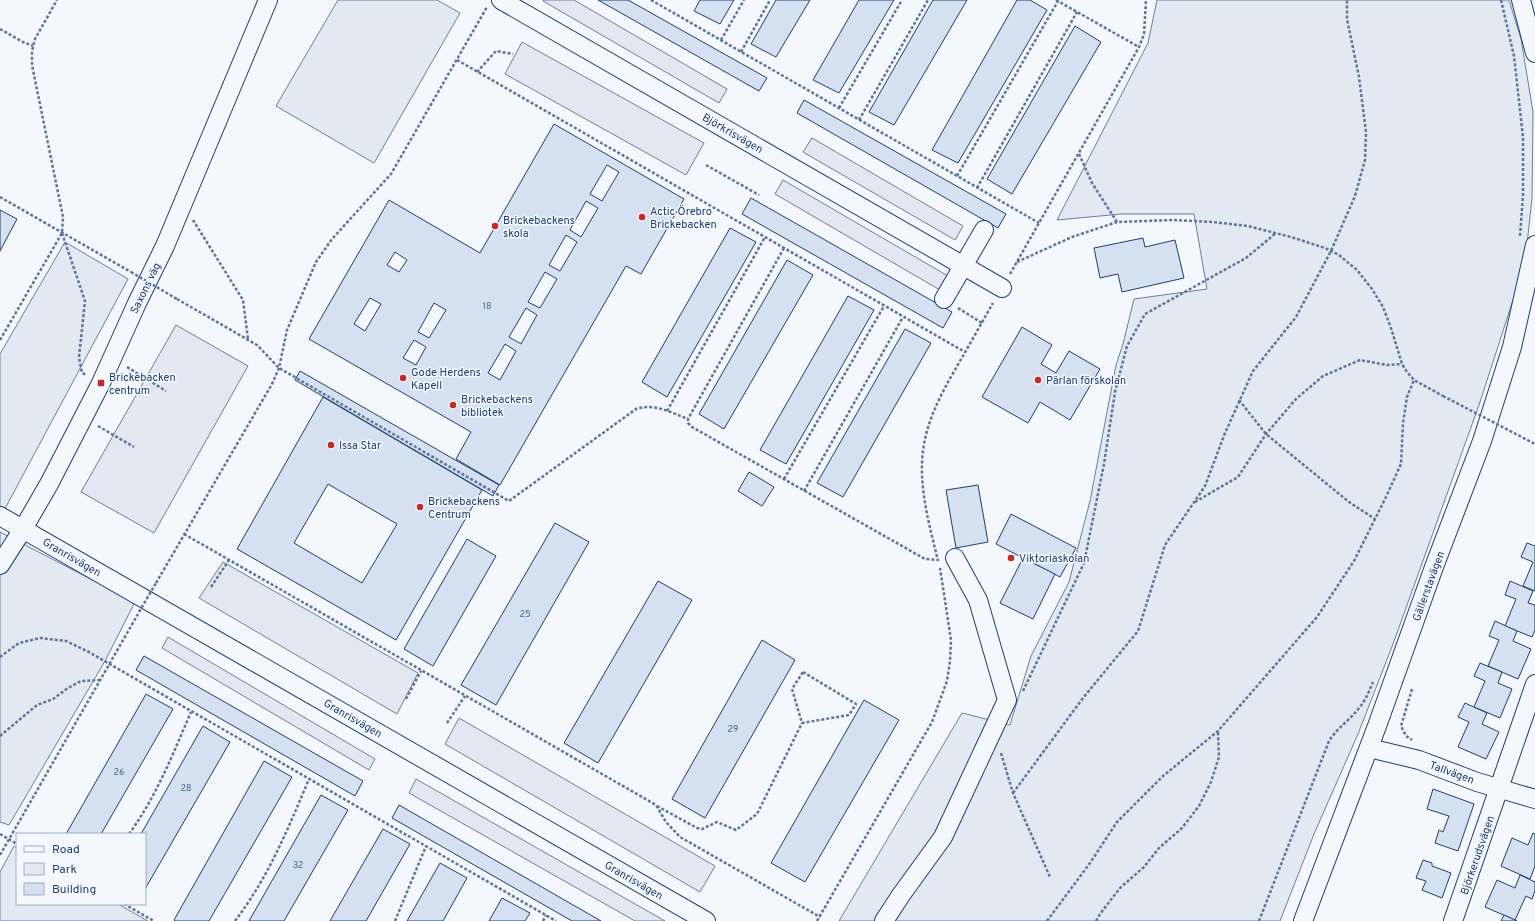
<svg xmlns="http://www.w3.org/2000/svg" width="1535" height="921" viewBox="0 0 1535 921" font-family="Overpass,sans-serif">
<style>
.green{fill:#e3e9f0;stroke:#687fa3}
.parking{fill:#e3e8f0;stroke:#687fa3}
.building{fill:#d5e0f0;stroke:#1d3f73;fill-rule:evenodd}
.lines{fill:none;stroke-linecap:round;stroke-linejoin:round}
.minor-casing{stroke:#1d3f73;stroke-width:20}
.path{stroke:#5e769c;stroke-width:2.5;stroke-dasharray:3 2;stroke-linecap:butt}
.minor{stroke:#f4f7fb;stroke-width:18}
.path-bridge{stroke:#5e769c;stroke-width:2.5;stroke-dasharray:3 2;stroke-linecap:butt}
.poi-dot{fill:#c62828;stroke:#f4f7fb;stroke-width:1.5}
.labels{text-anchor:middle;stroke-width:3;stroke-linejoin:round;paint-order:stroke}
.number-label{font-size:9px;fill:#4b6792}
.street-label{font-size:11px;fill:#1d3f73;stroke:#f4f7fb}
.poi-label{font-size:11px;fill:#1d3f73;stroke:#f4f7fb;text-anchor:start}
</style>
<rect width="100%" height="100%" fill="#f4f7fb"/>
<!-- green -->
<g class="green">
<polygon points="338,0 437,0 460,13 374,163 276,106"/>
<polygon points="1157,0 1509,0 1521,39 1533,112 1532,198 1525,263 1479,405 1393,644 1358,734 1314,834 1280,921 839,921 962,713 1010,725 1031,656 1069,582 1090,501 1116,365 1123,344 1134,299 1207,289 1194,214 1121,214 1057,220 1148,43"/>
<polygon points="65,242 128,279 0,518 0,354"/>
<polygon points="0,532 135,602 105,661 9,825 0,822"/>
<polygon points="14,846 17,848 17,904 118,904 148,921 0,921 0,872"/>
</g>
<!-- parking -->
<g class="parking">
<polygon points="544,0 574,0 727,89 719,103 543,1"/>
<polygon points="522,42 704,143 686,175 505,74"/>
<polygon points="812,138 963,226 955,240 803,152"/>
<polygon points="783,180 948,276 940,290 775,194"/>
<polygon points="176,325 248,366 154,533 81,492"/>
<polygon points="223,562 418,673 397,714 199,598"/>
<polygon points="168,637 375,759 369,770 162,648"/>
<polygon points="459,718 715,866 700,892 445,744"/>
<polygon points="416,779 665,921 635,921 409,793"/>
</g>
<!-- building -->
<g class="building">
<polygon points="598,0 628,0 767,78 759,91"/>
<polygon points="700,0 734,0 720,24 694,11"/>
<polygon points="776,0 810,0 776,57 751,44"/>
<polygon points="859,0 894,0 839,93 813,80"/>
<polygon points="933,0 967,0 894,125 869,112"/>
<polygon points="1017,0 1030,0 1047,10 958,163 932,150"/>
<polygon points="1075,26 1101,42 1012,194 987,179"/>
<polygon points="804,100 1006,214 998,228 797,113"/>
<path d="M554,124l130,75 -43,75 -15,-8 -126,219 -44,-26 15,-27 -162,-93 80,-139 91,53zM607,165l12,7 -17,29 -12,-7zM586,201l12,7 -17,29 -11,-7zM566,235l11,7 -17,29 -11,-6zM395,252l12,8 -8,12 -12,-7zM545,272l12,7 -17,29 -12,-6zM370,298l11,6 -16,27 -11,-7zM434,303l12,7 -17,28 -11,-6zM526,308l11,7 -16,29 -12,-7zM414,340l12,7 -10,18 -13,-7zM505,344l11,7 -16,29 -12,-7z"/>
<polygon points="751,198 952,312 943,328 742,214"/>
<polygon points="0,210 17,219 0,251"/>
<polygon points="730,228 756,242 667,397 642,382"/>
<polygon points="1143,238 1145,247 1175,240 1184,278 1122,292 1118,274 1100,278 1094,248"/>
<polygon points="787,260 813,275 724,429 699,414"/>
<polygon points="848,296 874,310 786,464 760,450"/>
<polygon points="1022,327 1052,345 1041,364 1056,373 1069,351 1100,369 1070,420 1040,402 1028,423 982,397"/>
<polygon points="905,329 931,343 843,497 817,483"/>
<polygon points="300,371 499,485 493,496 295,380"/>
<path d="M323,397l159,93 -86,150 -159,-91zM328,484l69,40 -35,59 -68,-40z"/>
<polygon points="749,472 774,487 762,506 738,491"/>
<polygon points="978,485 988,542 956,548 946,490"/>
<polygon points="1011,514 1076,548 1060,577 996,544"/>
<polygon points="555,523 589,542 496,705 461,685"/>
<polygon points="467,539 496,556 433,666 404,649"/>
<polygon points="1527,543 1535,546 1535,591 1523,586 1533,562 1521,557"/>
<polygon points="1023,558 1055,574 1033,619 1000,603"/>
<polygon points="658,581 692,600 598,763 564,743"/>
<polygon points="1510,581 1533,591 1528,603 1535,605 1535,630 1532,637 1505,626 1516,599 1505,595"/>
<polygon points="1495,621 1517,631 1513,641 1531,649 1518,679 1488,666 1499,640 1489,636"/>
<polygon points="762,640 795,660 705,818 672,799"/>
<polygon points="144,656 363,781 355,796 136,670"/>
<polygon points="1480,663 1502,672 1498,683 1512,689 1500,718 1474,707 1485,681 1474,676"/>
<polygon points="146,694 173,709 101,834 66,834"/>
<polygon points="864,700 899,720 805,882 771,863"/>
<polygon points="1465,703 1487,713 1482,724 1499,732 1486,759 1458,747 1469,722 1458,717"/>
<polygon points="203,726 230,742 145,889 145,834 141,834"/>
<polygon points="264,761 292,777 209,921 175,921 174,920"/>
<polygon points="1433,789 1474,804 1458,851 1435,843 1439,830 1443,832 1449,816 1427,809"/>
<polygon points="321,795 348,810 284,921 249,921"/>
<polygon points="399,805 601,921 572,921 392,818"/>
<polygon points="383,829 410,844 366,921 330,921"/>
<polygon points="1533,833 1535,834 1535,866 1530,879 1501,866 1512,838 1528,845"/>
<polygon points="1423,860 1432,863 1432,866 1451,873 1442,898 1422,890 1426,881 1416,878"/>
<polygon points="440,863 467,878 443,921 407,921"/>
<polygon points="1520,875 1535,882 1535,891 1532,899 1526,896 1515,920 1485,907 1497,880 1515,888"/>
<polygon points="502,898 530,913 525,921 489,921"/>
<polygon points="1504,915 1515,920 1517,921 1501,921"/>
</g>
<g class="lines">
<defs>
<g id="minor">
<polyline points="501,0 1002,288"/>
<polyline points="1521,0 1535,53"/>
<polyline points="944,299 984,230"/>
<polyline points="0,516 706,921"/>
<polyline points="0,565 23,529 49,484 101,383 137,303 165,246 268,0"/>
<polyline points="1369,748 1419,760 1477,782 1535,799"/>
<polyline points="884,921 901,895 943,837 1007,700 978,600 955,558"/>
<polyline points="1303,921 1377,726 1434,567 1482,441 1512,347 1535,245"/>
<polyline points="1453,921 1535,684"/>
</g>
</defs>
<!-- minor casing -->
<use href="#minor" class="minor-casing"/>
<!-- path -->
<g class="path">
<polyline points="651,0 1039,223"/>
<polyline points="1056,0 1139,47"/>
<polyline points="1501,0 1514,56 1523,137 1523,195 1520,236"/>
<polyline points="0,29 23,42 33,46"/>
<polyline points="721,40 744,0"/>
<polyline points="741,52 770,0"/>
<polyline points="457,60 965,352"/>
<polyline points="477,72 496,51 513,54"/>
<polyline points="839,108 902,0"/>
<polyline points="859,120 928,0"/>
<polyline points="1079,154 1092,183 1117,222"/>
<polyline points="706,165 759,195"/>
<polyline points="957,176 1058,1"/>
<polyline points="977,188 1077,12"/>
<polyline points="0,197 131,272"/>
<polyline points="193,220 243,300 248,339"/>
<polyline points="62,233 85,301 79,357 82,373 87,375"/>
<polyline points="784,248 688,419 688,423 692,427 925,559 939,560"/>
<polyline points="1017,262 1072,237 1117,222 1174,220 1213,222 1248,226 1291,237 1325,248 1339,255 1357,270 1372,289 1383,307 1391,328 1402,364 1407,372 1414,380 1443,396"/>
<polyline points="1010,274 1139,47 1144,34 1146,0"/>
<path d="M177,299l80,46 22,23 230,133 127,-92c18,-6 34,3 52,10"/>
<polyline points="958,308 982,323"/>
<polyline points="0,340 62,233 63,217 32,65 32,51 35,39 57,0"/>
<polyline points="127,367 166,391"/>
<polyline points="1239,400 1266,434 1349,502 1375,519"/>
<polyline points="667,411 765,237"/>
<polyline points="98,426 134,447"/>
<polyline points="784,479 884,306"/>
<polyline points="804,491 903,317"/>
<polyline points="1195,502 1238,477 1266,434 1296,399 1323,376 1360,360 1387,365 1402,364"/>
<polyline points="184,534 656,805 666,822 680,837 820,917"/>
<path d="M937,557c-7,-30 -16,-61 -15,-93 1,-39 19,-70 38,-103 11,-19 22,-39 33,-58"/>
<polyline points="156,583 272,384 279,368 287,330 316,262 332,239 391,174 487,7"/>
<polyline points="211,587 229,560"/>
<polyline points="0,657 19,643 40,638 66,641 87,651 556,921"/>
<polygon points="803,672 856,704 849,715 802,723 792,689"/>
<polyline points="1412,689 1401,726 1406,736 1412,740"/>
<polyline points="1023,691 1084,563 1104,464 1115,392 1127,346 1145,314 1246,258 1276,233"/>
<polyline points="406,699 421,671"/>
<polyline points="447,723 465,696"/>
<polyline points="0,736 37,705 53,699 68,688 81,681 100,680"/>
<polyline points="1001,753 1013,793 1050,877"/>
<polyline points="1013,793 1083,698 1138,631 1165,545 1205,486 1225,433 1253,371 1296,317 1331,251 1355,196 1365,160 1366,132 1359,77 1347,19 1347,0"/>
<polyline points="657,806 697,828 702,829 717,822 736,830 757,814 802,723"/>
<polyline points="0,834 17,844"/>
<path d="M129,834c27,-37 44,-80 62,-122"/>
<polyline points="0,855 138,614"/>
<polyline points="124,904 154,921"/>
<path d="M235,921c34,-45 52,-90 74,-142"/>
<polyline points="395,921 426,846"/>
<polyline points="543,921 546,915"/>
<polyline points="817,921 932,722 947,681 950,661 951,640 940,568"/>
<polyline points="1047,921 1090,863 1117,822 1163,776 1218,731 1317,617 1354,561 1386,497 1401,464 1403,423 1407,397 1414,380"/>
<polyline points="1096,921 1100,914 1120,888 1144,867 1159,848 1182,828 1199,806 1211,782 1219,757 1218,732"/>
<path d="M1259,921l70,-180c8,-13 21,-21 30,-33 7,-8 10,-17 14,-26"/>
</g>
<!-- minor -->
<use href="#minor" class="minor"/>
<!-- path-bridge -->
<g class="path-bridge">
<polyline points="131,272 177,299"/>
<polyline points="1443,396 1535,444"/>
<polyline points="139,612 156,583"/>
</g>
</g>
<!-- markers -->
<g class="poi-dot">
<circle cx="642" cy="217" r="4"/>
<circle cx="495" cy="226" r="4"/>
<circle cx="403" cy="378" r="4"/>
<circle cx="1038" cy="380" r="4"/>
<rect x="97" y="379" width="8" height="8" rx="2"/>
<circle cx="453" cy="405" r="4"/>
<circle cx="331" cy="445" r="4"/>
<circle cx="420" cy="507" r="4"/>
<circle cx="1011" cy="558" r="4"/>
</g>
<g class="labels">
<!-- number labels -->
<g class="number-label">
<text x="487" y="309">18</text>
<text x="525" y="617">25</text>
<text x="733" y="732">29</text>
<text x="119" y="775">26</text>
<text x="186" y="791">28</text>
<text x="298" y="868">32</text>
</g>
<!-- street labels -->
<g class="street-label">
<text transform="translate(733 133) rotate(30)" y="4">Björkrisvägen</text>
<text transform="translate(145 288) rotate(-64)" y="4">Saxons väg</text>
<text transform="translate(72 557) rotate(30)" y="4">Granrisvägen</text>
<text transform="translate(1428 586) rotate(-70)" y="4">Gällerstavägen</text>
<text transform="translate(353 718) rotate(30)" y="4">Granrisvägen</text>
<text transform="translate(1452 772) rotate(20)" y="4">Tallvägen</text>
<text transform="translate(1477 855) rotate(-71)" y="4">Björkerudsvägen</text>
<text transform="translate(634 880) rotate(30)" y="4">Granrisvägen</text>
</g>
<!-- poi labels -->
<g class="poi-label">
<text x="650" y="215">Actic Örebro<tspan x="650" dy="13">Brickebacken</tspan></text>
<text x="503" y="224">Brickebackens<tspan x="503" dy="13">skola</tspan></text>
<text x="411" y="376">Gode Herdens<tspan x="411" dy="13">Kapell</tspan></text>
<text x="109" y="381">Brickebacken<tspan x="109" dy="13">centrum</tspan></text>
<text x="1046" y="384">Pärlan förskolan</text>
<text x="461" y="403">Brickebackens<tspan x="461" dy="13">bibliotek</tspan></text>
<text x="339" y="449">Issa Star</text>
<text x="428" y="505">Brickebackens<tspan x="428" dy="13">Centrum</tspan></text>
<text x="1019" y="562">Viktoriaskolan</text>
</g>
</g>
<!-- legend -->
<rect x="16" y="833" width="130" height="72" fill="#f4f7fb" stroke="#9eadc5"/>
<rect x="24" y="846" width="20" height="6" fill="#f4f7fb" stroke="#9eadc5"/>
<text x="52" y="853" font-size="12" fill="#1d3f73">Road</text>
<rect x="24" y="863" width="20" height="12" fill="#e3e9f0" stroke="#9eadc5"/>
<text x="52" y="873" font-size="12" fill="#1d3f73">Park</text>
<rect x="24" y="883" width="20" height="12" fill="#d5e0f0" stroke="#9eadc5"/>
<text x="52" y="893" font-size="12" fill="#1d3f73">Building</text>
</svg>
